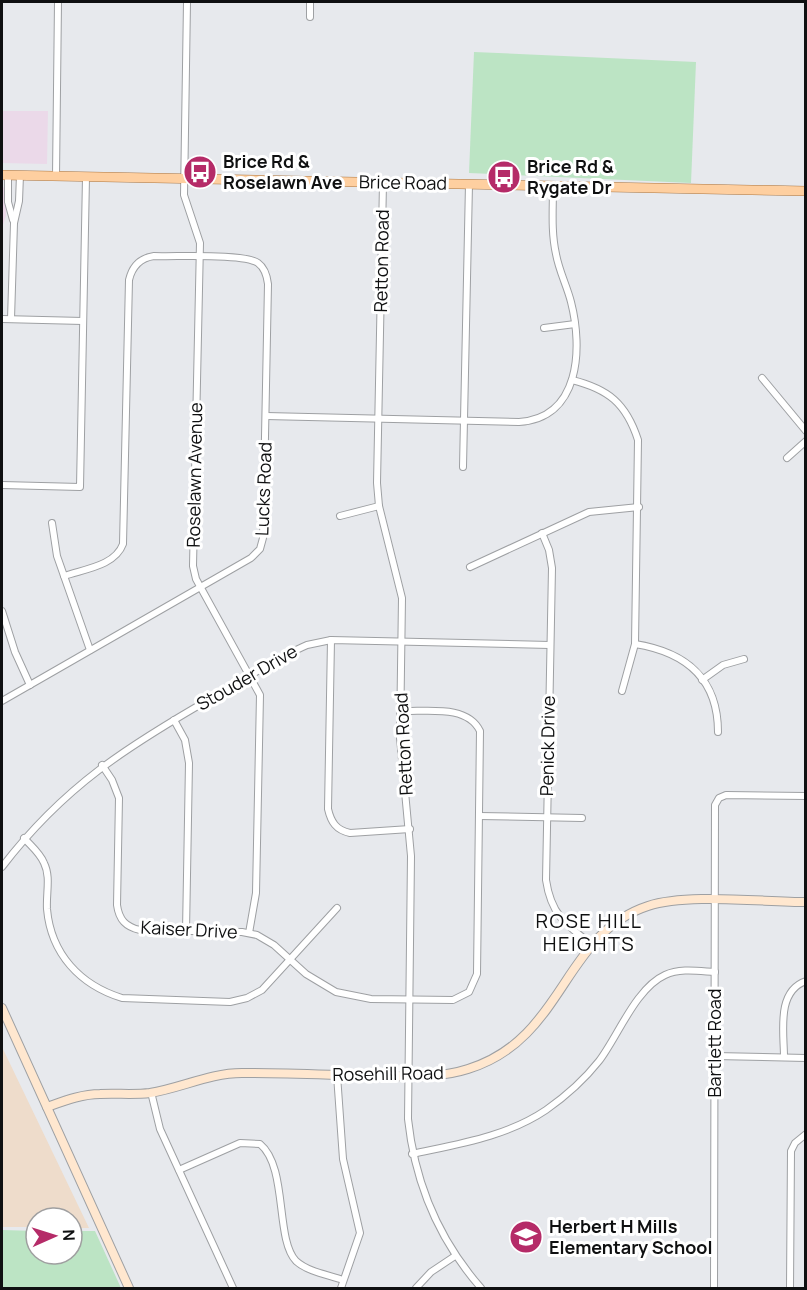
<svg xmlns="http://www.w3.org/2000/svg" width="807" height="1290" viewBox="0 0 807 1290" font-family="Manrope,sans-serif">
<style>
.commercial{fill:#ebd9e9}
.education{fill:#eedccb}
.green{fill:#bce4c4}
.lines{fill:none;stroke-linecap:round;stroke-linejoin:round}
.street-casing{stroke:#9ea0a3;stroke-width:8}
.secondary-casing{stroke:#9ea0a3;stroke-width:10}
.primary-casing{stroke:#a74;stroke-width:10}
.street{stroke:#fff;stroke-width:6}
.secondary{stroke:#ffe7cf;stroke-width:8}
.primary{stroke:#fecfa0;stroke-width:9}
.labels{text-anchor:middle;stroke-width:6;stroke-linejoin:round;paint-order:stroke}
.poi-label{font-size:18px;font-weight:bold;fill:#0f1011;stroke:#fff;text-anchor:start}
.street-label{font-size:18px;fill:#0f1011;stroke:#fff}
.neighbourhood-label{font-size:20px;letter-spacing:1.5px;fill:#0f1011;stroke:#fff}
</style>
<rect width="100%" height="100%" fill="#e7e9ed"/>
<!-- commercial -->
<g class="commercial">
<polygon points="2,111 48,111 47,164 2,163"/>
<polygon points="2,187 6,188 6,216 2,228 2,271"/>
</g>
<!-- education -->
<polygon class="education" points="2,1047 89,1228 72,1228 72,1218 36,1218 36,1227 2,1227"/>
<!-- green -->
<g class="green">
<polygon points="474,52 696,62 691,183 469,173"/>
<polygon points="2,1230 36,1231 36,1254 72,1254 72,1231 95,1231 121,1288 2,1288"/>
</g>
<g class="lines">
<defs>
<g id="street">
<polyline points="187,2 184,195 200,243 193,566 196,579 260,695 256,893 249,933"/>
<polyline points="310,17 310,2"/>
<polyline points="8,175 8,202 13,220"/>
<polyline points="56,176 58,2"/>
<path d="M383,183l-6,300 2,23 23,92 -2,140 11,118 -3,263c7,65 31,121 73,169"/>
<polyline points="2,319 83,321"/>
<polyline points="11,319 14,223 19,201 20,175"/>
<polyline points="544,328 575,324"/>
<polyline points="762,378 806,431"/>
<path d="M572,380c36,9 54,23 66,60l-3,204 -13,47"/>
<path d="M266,416l253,6c61,-4 64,-73 52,-120 -4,-16 -12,-31 -15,-48 -5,-22 -3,-45 -3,-68"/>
<polyline points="787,458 806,441"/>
<polyline points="463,467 469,184"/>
<polyline points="2,485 80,487 86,177"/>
<polyline points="340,516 379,506"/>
<polyline points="52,523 57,556 90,650"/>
<path d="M542,533l7,17 3,18 -6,312c5,34 19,44 45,64"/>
<polyline points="470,567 589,512 639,507"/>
<polyline points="2,611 15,652 30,685"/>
<path d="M331,640l-3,169c3,13 8,21 22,24l60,-4"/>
<path d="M635,644c50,8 83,34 83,88"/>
<polyline points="702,680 723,665 744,659"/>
<path d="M2,701l249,-143 9,-9 3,-11 5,-254c-1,-8 -3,-16 -10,-21 -14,-10 -83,-6 -104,-7 -14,2 -22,11 -25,24l-6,264c-8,22 -39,25 -59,32"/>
<polyline points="174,720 185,740 189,763 186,931"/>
<path d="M102,765l10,15 7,18 -2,107c2,15 9,22 23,25l102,2 15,3 17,10 32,29 30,18 35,7 82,1 16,-8 8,-18 3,-243c-13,-27 -54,-19 -80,-20"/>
<polyline points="479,816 582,818"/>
<path d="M24,838c7,8 16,15 20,25 7,14 2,30 3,46 4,45 33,76 75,89l108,4 17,-4 15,-8 75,-82"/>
<path d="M2,867c62,-81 126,-121 213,-171 30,-17 60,-37 92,-51l24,-5 219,5"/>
<polyline points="715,1056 806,1058"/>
<path d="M784,1057c0,-24 -8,-66 22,-76"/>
<polyline points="337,1075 343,1159 360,1233 341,1288"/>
<polyline points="151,1092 160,1129 233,1288"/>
<path d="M412,1154c46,-10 94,-17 134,-44 20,-14 38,-30 53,-49 19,-25 37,-73 66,-86 15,-7 33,-4 50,-3"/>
<path d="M179,1170l61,-27 20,1c28,23 15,95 36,117 12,11 33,14 47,19"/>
<polyline points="416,1288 431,1272 455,1256"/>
<polyline points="714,1288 715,805 719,798 726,795 806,796"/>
<polyline points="790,1288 791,1151 795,1143 806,1134"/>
</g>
<g id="secondary">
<polyline points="2,1008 129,1288"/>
<path d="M47,1107c17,-6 35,-13 53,-13 16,-1 33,1 50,-1 31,-5 60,-20 92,-20 44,0 88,2 132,3 31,0 63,3 94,-7 97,-30 94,-135 180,-163 39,-13 114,-4 158,-4"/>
</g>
<polyline id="primary" points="2,175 806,191"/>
</defs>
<!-- street casing -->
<use href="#street" class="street-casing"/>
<!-- secondary casing -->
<use href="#secondary" class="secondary-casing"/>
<!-- primary casing -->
<use href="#primary" class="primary-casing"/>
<!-- street -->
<use href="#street" class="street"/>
<!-- secondary -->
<use href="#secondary" class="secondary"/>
<!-- primary -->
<use href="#primary" class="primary"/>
</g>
<!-- icons -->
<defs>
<symbol id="bus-disc" viewBox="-11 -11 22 22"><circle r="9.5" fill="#b52b68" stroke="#fff"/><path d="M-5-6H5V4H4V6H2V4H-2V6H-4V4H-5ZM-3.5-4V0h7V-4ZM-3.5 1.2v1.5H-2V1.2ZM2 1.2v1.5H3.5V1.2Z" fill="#fff"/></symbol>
<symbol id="school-disc" viewBox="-11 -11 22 22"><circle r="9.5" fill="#b52b68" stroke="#fff"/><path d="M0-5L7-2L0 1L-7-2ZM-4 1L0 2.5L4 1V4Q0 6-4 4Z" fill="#fff"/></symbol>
</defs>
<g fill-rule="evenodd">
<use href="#bus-disc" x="181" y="153" width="38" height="38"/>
<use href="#bus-disc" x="485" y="158" width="38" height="38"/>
<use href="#school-disc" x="507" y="1218" width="38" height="38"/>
</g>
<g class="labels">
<!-- poi labels -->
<g class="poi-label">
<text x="223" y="168">Brice Rd &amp;<tspan x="223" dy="21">Roselawn Ave</tspan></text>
<text x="527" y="173">Brice Rd &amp;<tspan x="527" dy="21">Rygate Dr</tspan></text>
<text x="549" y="1233">Herbert H Mills<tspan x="549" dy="21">Elementary School</tspan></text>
</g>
<!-- street labels -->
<g class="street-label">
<text transform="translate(403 183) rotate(1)" y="6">Brice Road</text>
<text transform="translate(382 261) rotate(-89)" y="6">Retton Road</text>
<text transform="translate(195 475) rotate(-89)" y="6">Roselawn Avenue</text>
<text transform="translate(264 489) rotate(-88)" y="6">Lucks Road</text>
<text transform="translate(247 678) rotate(-30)" y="6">Stouder Drive</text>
<text transform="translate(404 744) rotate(-93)" y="6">Retton Road</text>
<text transform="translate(548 746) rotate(-89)" y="6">Penick Drive</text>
<text transform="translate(189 930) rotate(3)" y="6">Kaiser Drive</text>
<text transform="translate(715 1043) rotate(-90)" y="6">Bartlett Road</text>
<text transform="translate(388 1074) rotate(-1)" y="6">Rosehill Road</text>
</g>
<!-- neighbourhood labels -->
<g class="neighbourhood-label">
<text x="589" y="928">ROSE HILL<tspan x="589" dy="23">HEIGHTS</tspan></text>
</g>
</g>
<!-- border -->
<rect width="807" height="1290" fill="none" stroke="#0f1011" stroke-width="6"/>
<!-- north arrow -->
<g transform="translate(54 1236) rotate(87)"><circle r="28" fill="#ffffff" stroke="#9f9fa0" stroke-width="1.5"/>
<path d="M0-4.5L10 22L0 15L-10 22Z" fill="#b52b68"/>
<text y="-9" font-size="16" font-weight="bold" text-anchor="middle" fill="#0f1011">N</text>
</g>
</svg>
